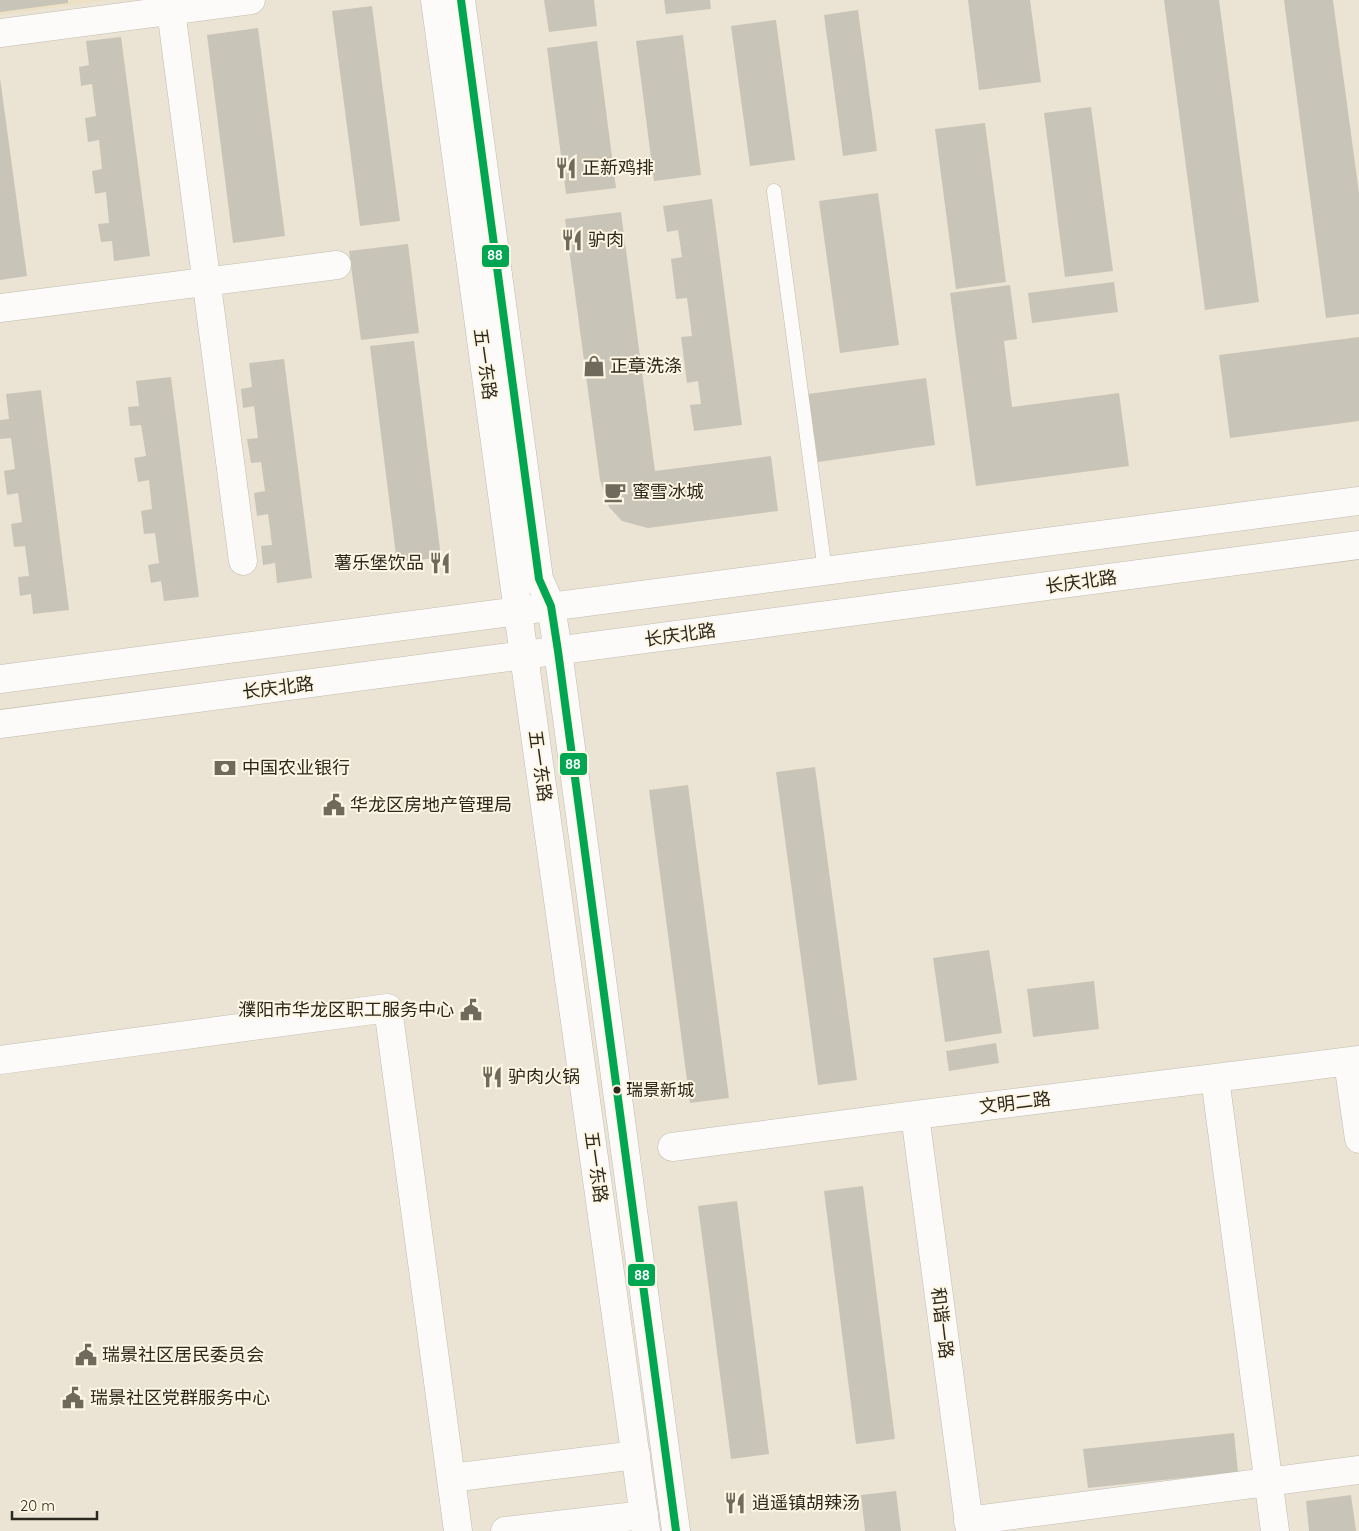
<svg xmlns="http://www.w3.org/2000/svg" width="1359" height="1531" font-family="Quicksand,'Noto Sans SC',sans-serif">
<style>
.built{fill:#ece0c5}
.building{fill:#c9c4b8}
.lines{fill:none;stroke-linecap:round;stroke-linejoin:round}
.service-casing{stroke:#c1bcb0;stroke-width:15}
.minor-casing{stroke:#c1bcb0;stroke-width:29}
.tertiary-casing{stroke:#c1bcb0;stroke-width:29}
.secondary-casing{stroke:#c1bcb0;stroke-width:29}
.service{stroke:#fcfbf9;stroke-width:14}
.minor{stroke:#fcfbf9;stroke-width:28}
.tertiary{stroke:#fcfbf9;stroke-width:28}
.secondary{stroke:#fcfbf9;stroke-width:28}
.bus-1-casing{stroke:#fef6e5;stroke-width:11}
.bus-1{stroke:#00a651;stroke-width:8}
.bus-dot{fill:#2d281d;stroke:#fef6e5;stroke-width:2}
.labels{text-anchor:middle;stroke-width:4;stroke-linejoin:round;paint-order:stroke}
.bus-label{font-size:17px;fill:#2d281d;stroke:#fef6e5;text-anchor:start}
.poi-label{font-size:18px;fill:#2d281d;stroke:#fef6e5;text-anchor:start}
.street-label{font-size:18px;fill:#2d281d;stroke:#fef6e5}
.line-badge{stroke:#fef6e5;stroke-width:2}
.badge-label{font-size:14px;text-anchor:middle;font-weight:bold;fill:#fff}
</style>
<rect width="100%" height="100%" fill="#ebe4d5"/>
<!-- built -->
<path class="built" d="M0 0H110L0 15Z"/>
<!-- building -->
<path class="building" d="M0 0H68V3L0 12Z
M544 0H594L597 26 549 32Z
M664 0H710L711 9 666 14Z
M968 0H1030L1041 82 979 90Z
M1164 0H1219L1259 302 1205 310Z
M1284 0H1333L1359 193V314L1326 318Z
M372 6 400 221 360 226 332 11Z
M858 10 877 151 843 156 824 15Z
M776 20 795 160 750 166 731 26Z
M258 28 285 236 233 243 207 35Z
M683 35 701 175 654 181 636 41Z
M121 37 150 256 114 261 112 241 101 242 98 224 109 223 106 192 95 194 92 171 102 169 99 140 88 142 85 118 96 116 92 84 81 86 79 67 89 65 86 41Z
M597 41 616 188 566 194 547 48Z
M0 78 27 276 0 280Z
M1091 107 1113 271 1065 277 1044 113Z
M985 123 1006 282 956 289 935 129Z
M878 193 899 345 840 353 819 201Z
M712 199 742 425 694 431 690 405 701 404 698 381 687 383 681 337 692 336 687 298 676 299 671 259 682 257 678 230 667 232 663 206Z
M621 212 655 471 771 456 778 511 648 528 622 521 609 507 600 480 565 219Z
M408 244 419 333 361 340 349 251Z
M1114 282 1118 312 1032 323 1028 293Z
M1010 285 1017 339 1004 341 1012 407 1119 393 1129 466 976 486 950 293Z
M1359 337V421L1230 438 1219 355Z
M414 341 441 557 397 563 370 346Z
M284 359 312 578 277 583 275 563 263 565 261 546 272 545 268 514 257 516 254 493 265 491 261 462 251 463 247 439 258 438 254 406 243 408 241 389 252 387 249 363Z
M171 377 199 597 164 601 161 581 151 583 148 565 159 563 155 533 144 534 141 511 152 509 149 480 138 482 134 458 146 456 141 425 130 426 128 407 139 406 136 381Z
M926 378 935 445 818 462 808 394Z
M41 390 69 610 33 614 31 594 20 596 18 577 29 576 25 546 14 547 11 524 22 522 18 493 7 495 4 471 15 469 11 438 0 439V420L9 419 6 394Z
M815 767 857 1080 818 1085 776 772Z
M688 785 729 1098 690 1103 649 790Z
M989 950 1002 1033 945 1042 933 958Z
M1094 981 1099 1029 1033 1037 1027 989Z
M996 1043 999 1063 949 1071 946 1051Z
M863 1186 895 1439 856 1444 824 1191Z
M737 1201 769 1454 731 1459 698 1206Z
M1234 1433 1238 1472 1088 1488 1083 1449Z
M896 1491 901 1531H865L861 1495Z
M1351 1495 1356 1531H1309L1306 1501Z"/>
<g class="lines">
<!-- service casing -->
<g class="service-casing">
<path id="service" d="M774 191 825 571"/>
</g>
<!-- minor casing -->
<g class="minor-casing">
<path id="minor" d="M171 10 243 561
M0 33 251 0
M0 308 337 265
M0 1060 388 1008 458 1531
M1348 1062 1359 1139
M1215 1078 1275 1531
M915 1115 970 1531
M672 1147 915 1115 1359 1060
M451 1478 636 1455
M968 1521 1359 1470
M505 1531 644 1515"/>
</g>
<!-- tertiary casing -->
<g class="tertiary-casing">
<path id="tertiary" d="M435 0 524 656 646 1531
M461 0 539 579 551 606 558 651 676 1531"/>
</g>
<!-- secondary casing -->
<g class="secondary-casing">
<path id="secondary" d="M0 679 1359 501
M0 724 1359 545"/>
</g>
<!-- service -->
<use href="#service" class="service"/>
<!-- minor -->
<use href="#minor" class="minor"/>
<!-- tertiary -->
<use href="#tertiary" class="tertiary"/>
<!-- secondary -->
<use href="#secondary" class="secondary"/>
<!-- bus-1 casing -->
<g class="bus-1-casing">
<path id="bus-1" d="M461 0 539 579 551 606 558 651 676 1531"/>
</g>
<!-- bus-1 -->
<use href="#bus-1" class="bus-1"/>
</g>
<!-- icons -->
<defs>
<g id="restaurant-bare" transform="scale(1.725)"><path d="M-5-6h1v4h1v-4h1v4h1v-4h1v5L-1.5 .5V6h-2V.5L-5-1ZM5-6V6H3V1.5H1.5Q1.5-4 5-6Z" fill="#706a5d" stroke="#fef6e5" stroke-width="2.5" paint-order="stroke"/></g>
<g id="shop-bare" transform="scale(1.725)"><path d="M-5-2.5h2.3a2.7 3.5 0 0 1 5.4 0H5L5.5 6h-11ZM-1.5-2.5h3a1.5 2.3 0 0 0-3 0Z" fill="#706a5d" stroke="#fef6e5" stroke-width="2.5" paint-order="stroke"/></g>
<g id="cafe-bare" transform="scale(1.725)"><path d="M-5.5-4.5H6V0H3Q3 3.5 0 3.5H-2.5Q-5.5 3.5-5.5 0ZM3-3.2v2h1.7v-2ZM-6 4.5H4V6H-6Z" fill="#706a5d" stroke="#fef6e5" stroke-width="2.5" paint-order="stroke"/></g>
<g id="bank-bare" transform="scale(1.725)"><path d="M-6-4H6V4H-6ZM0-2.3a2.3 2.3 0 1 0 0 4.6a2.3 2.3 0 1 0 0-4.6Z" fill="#706a5d" stroke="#fef6e5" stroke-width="2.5" paint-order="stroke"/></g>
<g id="civic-bare" transform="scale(1.725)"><path d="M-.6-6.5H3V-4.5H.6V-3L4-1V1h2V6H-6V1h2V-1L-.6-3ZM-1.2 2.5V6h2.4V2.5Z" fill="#706a5d" stroke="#fef6e5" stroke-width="2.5" paint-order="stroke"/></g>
</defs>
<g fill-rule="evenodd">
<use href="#restaurant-bare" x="566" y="168"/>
<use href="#restaurant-bare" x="572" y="240"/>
<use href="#shop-bare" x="594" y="366"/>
<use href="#cafe-bare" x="615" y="492"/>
<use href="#restaurant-bare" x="440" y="563"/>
<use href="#bank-bare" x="225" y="768"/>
<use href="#civic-bare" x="334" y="805"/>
<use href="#civic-bare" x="471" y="1010"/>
<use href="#restaurant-bare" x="492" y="1077"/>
<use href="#civic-bare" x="86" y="1355"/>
<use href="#civic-bare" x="73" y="1398"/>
<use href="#restaurant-bare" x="735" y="1503"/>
</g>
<!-- markers -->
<circle class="bus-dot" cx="617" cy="1090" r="4.5"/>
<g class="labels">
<!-- bus labels -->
<g class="bus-label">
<text x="626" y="1096">瑞景新城</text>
</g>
<!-- poi labels -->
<g class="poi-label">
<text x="582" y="174">正新鸡排</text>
<text x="588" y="246">驴肉</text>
<text x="610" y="372">正章洗涤</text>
<text x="632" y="498">蜜雪冰城</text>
<text x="424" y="569" text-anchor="end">薯乐堡饮品</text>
<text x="242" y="774">中国农业银行</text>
<text x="350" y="811">华龙区房地产管理局</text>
<text x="454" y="1016" text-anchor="end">濮阳市华龙区职工服务中心</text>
<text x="508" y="1083">驴肉火锅</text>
<text x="102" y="1361">瑞景社区居民委员会</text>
<text x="90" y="1404">瑞景社区党群服务中心</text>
<text x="752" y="1509">逍遥镇胡辣汤</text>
</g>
<!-- street labels -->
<g class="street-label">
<text transform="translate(485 364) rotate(82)" y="6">五一东路</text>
<text transform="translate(1081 582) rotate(-8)" y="6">长庆北路</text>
<text transform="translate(680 635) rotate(-8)" y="6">长庆北路</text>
<text transform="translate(278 688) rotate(-7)" y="6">长庆北路</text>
<text transform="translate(540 766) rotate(82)" y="6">五一东路</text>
<text transform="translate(1015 1103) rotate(-7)" y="6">文明二路</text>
<text transform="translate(596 1167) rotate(82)" y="6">五一东路</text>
<text transform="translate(942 1323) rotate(83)" y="6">和谐一路</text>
</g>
</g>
<g class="line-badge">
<rect x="481" y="244" width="29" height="24" rx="5" fill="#00a651"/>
<rect x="559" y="752" width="29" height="24" rx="5" fill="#00a651"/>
<rect x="627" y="1263" width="29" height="24" rx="5" fill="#00a651"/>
</g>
<g class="badge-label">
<text x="495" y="260">88</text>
<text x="573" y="769">88</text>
<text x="642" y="1280">88</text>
</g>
<!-- scale -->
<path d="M12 1511v8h85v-8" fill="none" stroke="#2d281d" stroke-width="2.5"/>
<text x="20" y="1511" font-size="15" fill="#2d281d" stroke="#fef6e5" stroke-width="4" paint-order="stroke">20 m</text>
</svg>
